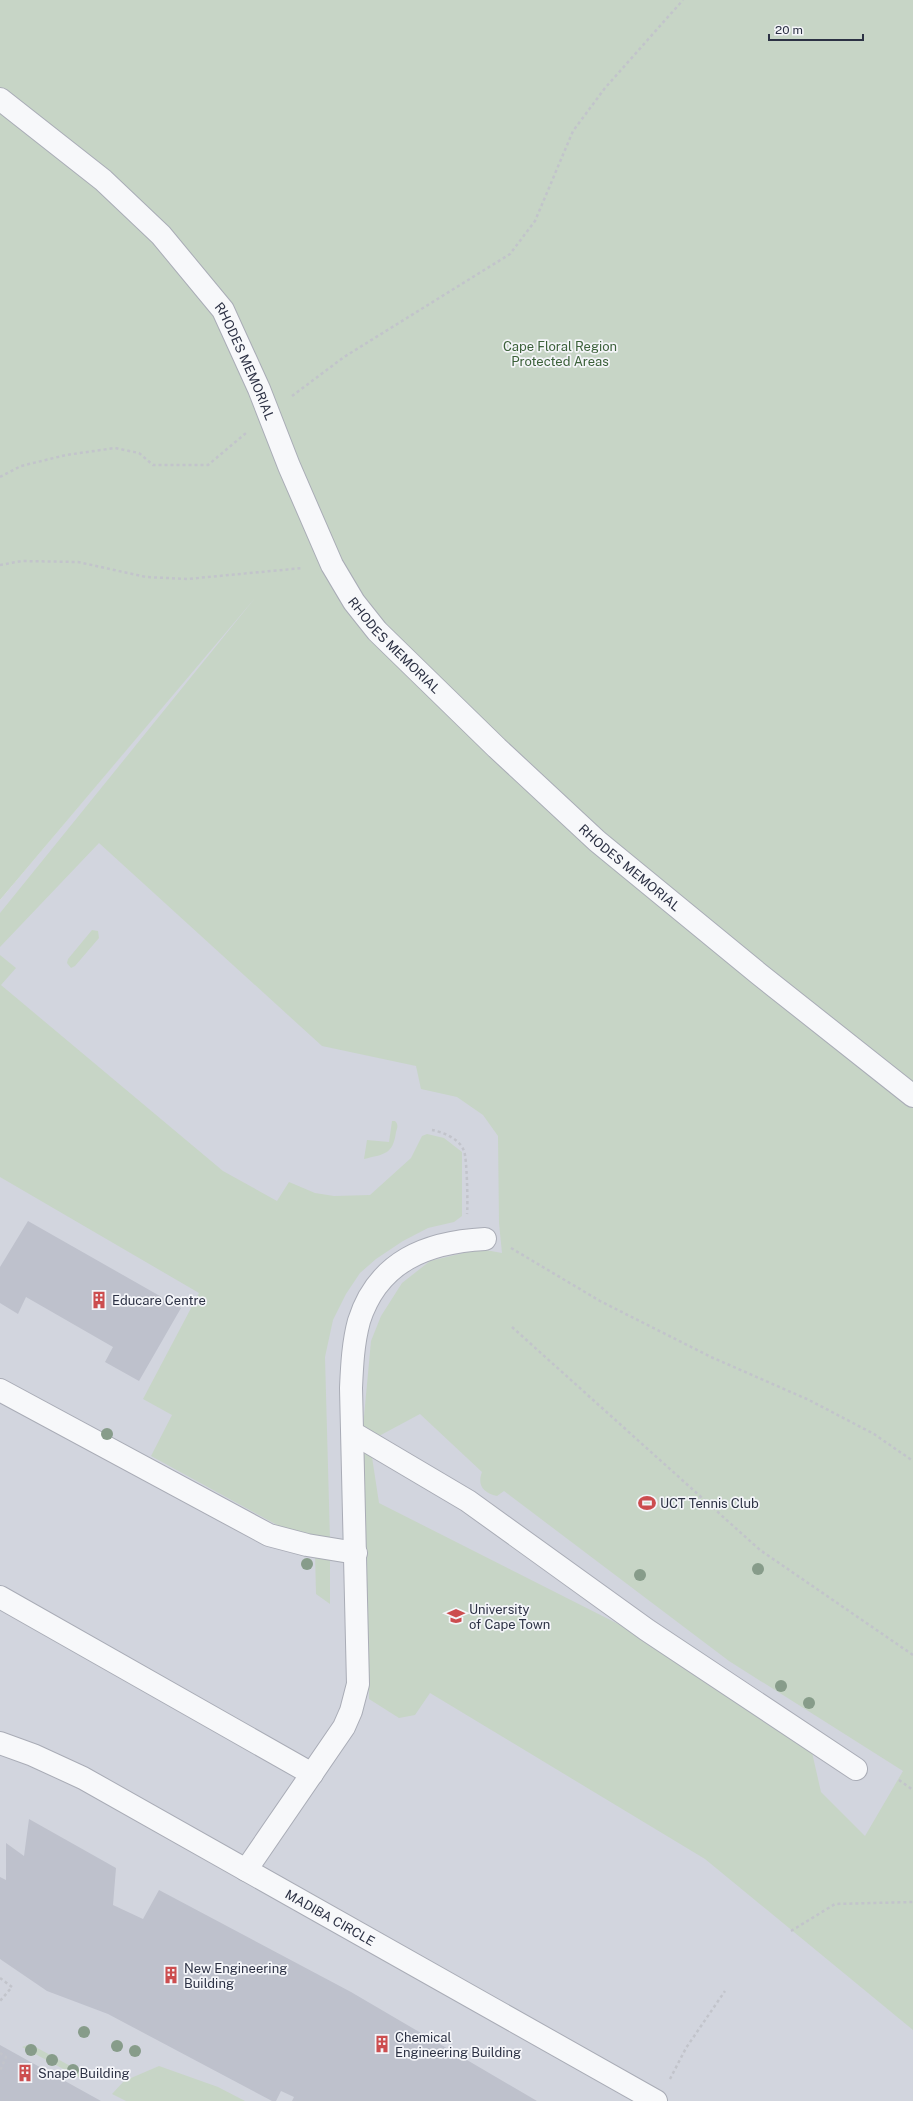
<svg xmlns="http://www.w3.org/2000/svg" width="913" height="2101" font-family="'Public Sans',sans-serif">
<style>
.built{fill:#d2d5de}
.green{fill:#c7d5c6;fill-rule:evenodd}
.building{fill:#bec1cc}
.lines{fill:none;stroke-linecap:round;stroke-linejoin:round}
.minor-casing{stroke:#a9acb6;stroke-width:24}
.path{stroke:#c2c4cb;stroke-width:2.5;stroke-dasharray:3 3;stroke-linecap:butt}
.minor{stroke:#f7f8fa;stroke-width:22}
.tree{fill:#879c8a}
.labels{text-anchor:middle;stroke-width:3.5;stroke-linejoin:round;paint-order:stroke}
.park-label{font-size:13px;fill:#3b6039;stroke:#f4f5f9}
.street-label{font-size:13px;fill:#2c3144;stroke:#f4f5f9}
.poi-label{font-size:13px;fill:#2c3144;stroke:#f4f5f9;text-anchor:start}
</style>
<rect width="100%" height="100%" fill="#e4e6ec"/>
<!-- built -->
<path class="built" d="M275 573 913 1132V2101H0V900Z"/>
<!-- green -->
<path class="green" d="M0 0H913V2030L705 1859 430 1693 415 1715 399 1718 369 1699 361 1449 371 1341 381 1316 402 1283 430 1261 480 1249 502 1253 499 1223 498 1136 483 1115 457 1097 421 1089 416 1066 322 1046 99 843 0 947V913L255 598 0 900ZM420 1414 482 1472C477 1485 483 1493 497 1496L504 1491 729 1661 903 1771 865 1836 821 1792 811 1748 644 1637 379 1503 372 1457 379 1436Z
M92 930 98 931 99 938 75 966 71 968 67 963 68 959Z
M0 955 16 968 1 985 223 1171 277 1201 289 1182 315 1193 334 1196 370 1195 411 1158 422 1136 427 1134 444 1138 462 1152V1216L454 1222 428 1228 403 1241 376 1259 360 1273 346 1294 333 1320 325 1357 330 1540H316L277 1525 151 1456 172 1415 143 1399 199 1293 0 1177Z
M392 1121H395C399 1125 397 1128 396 1132 393 1155 384 1154 364 1159L367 1140 389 1142Z
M315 1553 330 1557V1604L316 1594Z
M30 2044 85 2074 84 2080 22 2047Z
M159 2066 218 2087 245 2101H126L112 2094 124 2081Z"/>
<!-- building -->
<path class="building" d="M28 1221 181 1308 139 1381 105 1362 113 1347 26 1297 18 1314 0 1303V1267Z
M29 1819 116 1868 113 1905 143 1919 159 1890 351 1992 537 2101H292L294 2097 281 2091 276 2101H272L108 2014 47 1991 0 1959V1877L6 1880V1843L24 1856Z
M0 2045 101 2101H0Z"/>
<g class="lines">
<!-- minor casing -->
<g class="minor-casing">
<g id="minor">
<path id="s1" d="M0 99 103 180 161 235 223 310 259 389 289 466 332 565 354 602 377 631 497 748 597 841 759 974 913 1096"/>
<path d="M0 1390 269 1535 307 1545 356 1553"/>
<path d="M353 1433 468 1501 647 1630 856 1769"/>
<path d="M0 1597 312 1774"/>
<path id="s2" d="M0 1743 33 1755 83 1778 656 2101"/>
<path d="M246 1870 344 1727 351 1711 358 1684 351 1388C352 1366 353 1343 359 1321 378 1261 427 1242 485 1239"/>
</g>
</g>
<!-- path -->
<path class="path" d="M292 396 344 357 510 254 535 221 573 131 605 88 683 0
M0 477 21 466 66 455 115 448 139 453 153 465H208L246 433
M0 565 22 561 78 562 146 577 187 579 303 568
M432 1130C443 1132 460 1139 464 1151 467 1158 468 1205 467 1214
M511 1248 600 1301 711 1357 809 1400 874 1434 913 1461
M512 1327 760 1550 913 1655
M899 1780 913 1790
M791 1931 835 1904 913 1902
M0 1978 12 1987 0 2001
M0 2053 6 2057 0 2071
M670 2079 686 2048 725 1991"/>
<!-- minor -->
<use href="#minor" class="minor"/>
</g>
<!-- trees -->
<g class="tree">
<circle cx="107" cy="1434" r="6"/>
<circle cx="307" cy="1564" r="6"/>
<circle cx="758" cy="1569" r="6"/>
<circle cx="640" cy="1575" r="6"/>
<circle cx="781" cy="1686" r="6"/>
<circle cx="809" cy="1703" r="6"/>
<circle cx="84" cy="2032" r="6"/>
<circle cx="117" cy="2046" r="6"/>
<circle cx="31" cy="2050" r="6"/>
<circle cx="135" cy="2051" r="6"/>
<circle cx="52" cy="2060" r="6"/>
<circle cx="73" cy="2070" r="6"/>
</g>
<!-- icons -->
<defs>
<g id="building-bare" transform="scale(1.38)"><path d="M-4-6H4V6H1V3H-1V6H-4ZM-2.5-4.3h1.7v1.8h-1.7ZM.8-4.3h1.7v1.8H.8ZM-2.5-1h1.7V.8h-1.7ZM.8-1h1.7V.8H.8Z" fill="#cc4d4f" stroke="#f4f5f9" stroke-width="2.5" paint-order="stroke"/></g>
<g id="stadium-bare" transform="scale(1.38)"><path d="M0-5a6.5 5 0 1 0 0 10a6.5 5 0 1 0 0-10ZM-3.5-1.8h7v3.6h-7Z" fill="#cc4d4f" stroke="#f4f5f9" stroke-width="2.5" paint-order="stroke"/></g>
<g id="university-bare" transform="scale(1.38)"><path d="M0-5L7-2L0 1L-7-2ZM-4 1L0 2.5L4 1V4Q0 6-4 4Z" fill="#cc4d4f" stroke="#f4f5f9" stroke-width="2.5" paint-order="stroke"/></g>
</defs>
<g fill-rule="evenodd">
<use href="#building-bare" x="99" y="1300"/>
<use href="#stadium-bare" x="647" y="1503"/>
<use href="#university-bare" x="456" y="1616"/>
<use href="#building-bare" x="171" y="1975"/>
<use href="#building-bare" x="382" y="2044"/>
<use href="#building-bare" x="25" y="2073"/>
</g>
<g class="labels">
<!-- park labels -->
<g class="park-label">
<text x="560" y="351">Cape Floral Region<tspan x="560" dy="15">Protected Areas</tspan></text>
</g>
<!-- street labels -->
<g class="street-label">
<text dy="5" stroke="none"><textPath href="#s1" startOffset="364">RHODES MEMORIAL</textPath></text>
<text dy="5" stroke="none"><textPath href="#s1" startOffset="688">RHODES MEMORIAL</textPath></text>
<text dy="5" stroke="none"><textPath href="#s1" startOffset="1012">RHODES MEMORIAL</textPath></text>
<text dy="5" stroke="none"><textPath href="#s2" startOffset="374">MADIBA CIRCLE</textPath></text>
</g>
<!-- poi labels -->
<g class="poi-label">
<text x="112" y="1305">Educare Centre</text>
<text x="660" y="1508">UCT Tennis Club</text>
<text x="469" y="1614">University<tspan x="469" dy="15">of Cape Town</tspan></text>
<text x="184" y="1973">New Engineering<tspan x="184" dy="15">Building</tspan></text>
<text x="395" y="2042">Chemical<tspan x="395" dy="15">Engineering Building</tspan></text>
<text x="38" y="2078">Snape Building</text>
</g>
</g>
<!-- scale -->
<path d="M769 34v6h94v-6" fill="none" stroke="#2c3144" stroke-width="2"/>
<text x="775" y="34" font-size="12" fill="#2c3144" stroke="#f4f5f9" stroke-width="3" paint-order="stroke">20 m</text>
</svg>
